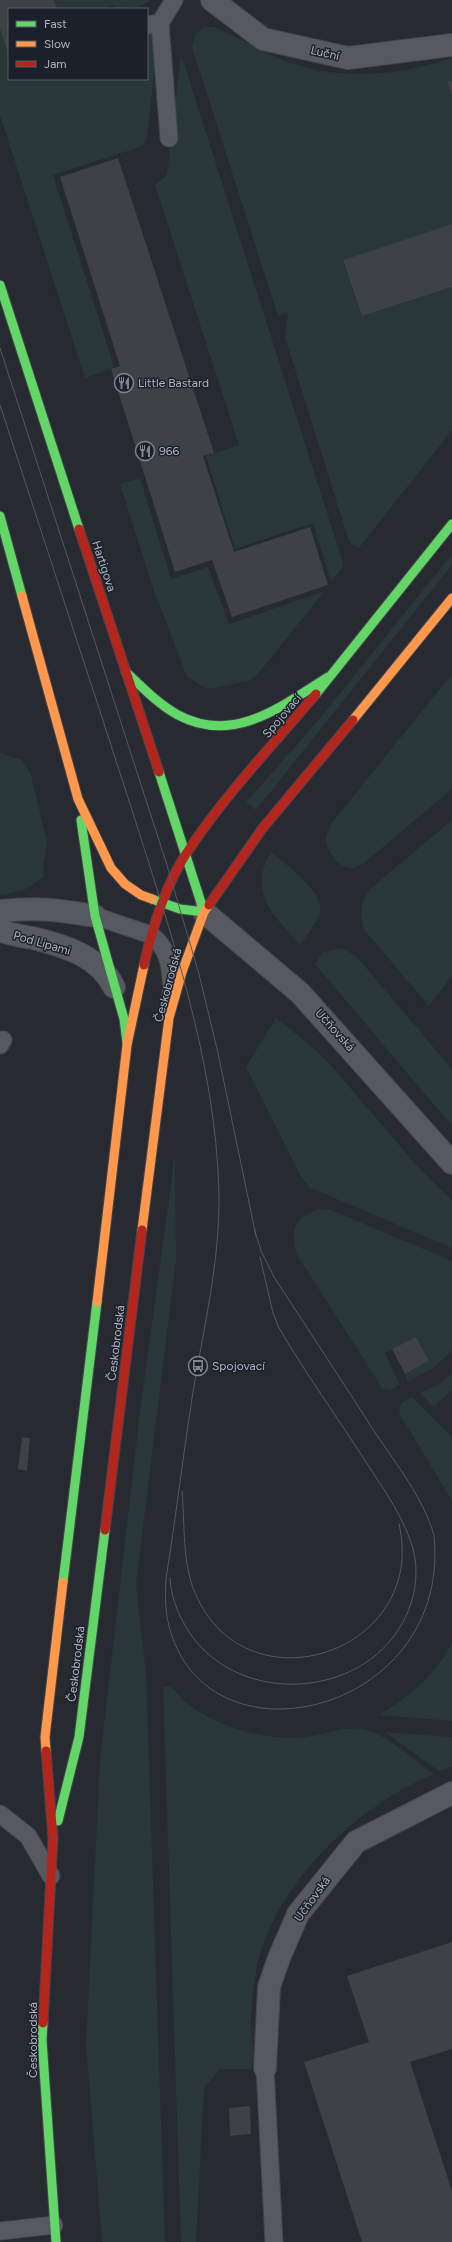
<svg xmlns="http://www.w3.org/2000/svg" width="452" height="2242" font-family="Figtree,sans-serif">
<style>
.green{fill:#293739}
.building{fill:#3e4146}
.lines{fill:none;stroke-linecap:round;stroke-linejoin:round}
.lane-casing{stroke:#43454b;stroke-width:19}
.street-casing{stroke:#43454b;stroke-width:24}
.fast-casing{stroke:#43454b;stroke-width:11}
.slow-casing{stroke:#43454b;stroke-width:11}
.jam-casing{stroke:#43454b;stroke-width:11}
.lane{stroke:#565960;stroke-width:17}
.street{stroke:#565960;stroke-width:22}
.fast{stroke:#63d668;stroke-width:9}
.slow{stroke:#ff974d;stroke-width:9}
.jam{stroke:#b3261e;stroke-width:9}
.tram{stroke:#55585d;stroke-width:1}
.labels{text-anchor:middle;stroke-width:3;stroke-linejoin:round;paint-order:stroke}
.street-label{font-size:12px;fill:#b1b6c2;stroke:#1b202b}
.poi-label{font-size:12px;fill:#b1b6c2;stroke:#1b202b;text-anchor:start}
</style>
<rect width="100%" height="100%" fill="#272a31"/>
<!-- green -->
<path class="green" d="M54 0H151C141 8 128 9 115 9L114 5 101 9H57Z
M147 21 158 39 147 137 143 146 53 175 114 366 111 369 85 378 0 115V29L9 57V79H147Z
M204 27H214C239 37 263 53 288 62 342 81 398 76 452 58V81L447 82 452 97V224L343 260 362 316 452 287V430L359 548 352 545 348 538 285 337 288 313 278 316 192 47 195 35Z
M181 54 343 563 342 568 331 582 313 523 235 549 206 456 239 445 155 185 167 175Z
M140 478 171 579 208 567 229 624 325 591 257 675 249 681 207 689 187 677 152 585 120 484Z
M452 554V565L256 810 246 802 322 716Z
M452 674V789L363 864C360 865 357 867 354 868 339 870 325 850 326 837 327 833 330 828 331 824Z
M0 753 22 760 31 775 47 842C47 856 41 864 44 877L24 890 2 895 0 894Z
M452 820V976L429 1006 365 931C359 915 360 904 370 889Z
M271 852C286 865 329 894 319 916 314 926 306 936 300 945 274 915 247 893 271 852Z
M342 948 356 956 452 1069V1126L315 964 323 952Z
M276 1018 311 1046 333 1068 418 1167 452 1200V1248L311 1188 301 1177 246 1067Z
M175 1154 176 1260 136 1584 146 1673 165 2242H102L86 2045 100 1759 140 1411Z
M321 1209 331 1210 452 1261V1351L433 1368 408 1382 405 1374 429 1361 416 1337 385 1353 400 1385 391 1390 382 1388 296 1253C291 1227 295 1216 321 1209Z
M452 1373V1390L434 1407 420 1393 439 1384Z
M412 1397 452 1437V1501L399 1413 401 1403Z
M452 1643V1721L379 1715C410 1696 434 1676 452 1643Z
M163 1687H171C177 1692 182 1699 188 1704 220 1728 266 1741 305 1737 325 1735 346 1725 365 1730 388 1735 415 1761 434 1774 356 1806 271 1887 256 1972 253 1989 251 2007 251 2024 252 2039 255 2054 251 2069H220L204 2088 196 2242H181Z
M385 1732 452 1737V1767L439 1771Z"/>
<!-- building -->
<path class="building" d="M0 0H54L57 9H9V56L0 29Z
M452 81V96L447 82Z
M118 158 214 453 203 456 234 552 310 527 328 585 232 617 212 560 175 572 111 369 120 366 60 177Z
M452 224V287L362 316 343 260Z
M416 1337 429 1361 405 1374 392 1349Z
M22 1437 30 1438 27 1471 18 1469Z
M452 1942V2049L410 2062 452 2191V2242H362L304 2062 369 2042 347 1976Z
M250 2106 251 2134 230 2136 229 2108Z"/>
<g class="lines">
<!-- lane casing -->
<g class="lane-casing">
<path id="lane" d="M160 23 169 138
M147 25 160 23 174 0
M95 916 151 935C170 949 172 972 171 994
M0 1045 3 1040
M0 1814 28 1836 51 1876
M265 2068 274 2242
M0 2231 54 2225"/>
</g>
<!-- street casing -->
<g class="street-casing">
<path id="street" d="M212 0 263 39 348 58 452 45
M0 911C38 907 58 910 95 916
M204 912 300 993 452 1163
M0 930C10 935 22 936 33 938 65 946 99 956 114 987
M265 2068 269 1987 279 1958 298 1914 356 1842 452 1793"/>
</g>
<!-- fast casing -->
<g class="fast-casing">
<path id="fast" d="M0 285 79 529
M0 516 22 596
M126 672C142 687 158 704 178 715 234 745 282 706 328 677
M316 694 452 524
M81 820 95 916 124 1019 127 1043
M152 899 180 909 204 912 159 772
M63 1582 97 1302
M58 1821 79 1737 105 1530
M43 2023 42 2040 56 2242"/>
</g>
<!-- slow casing -->
<g class="slow-casing">
<path id="slow" d="M22 596 78 799 111 868 125 884 141 895 152 899
M353 720 452 598
M142 1230 169 1018 182 972 204 912 209 905
M97 1302 127 1045 144 965
M46 1751 45 1737 63 1582"/>
</g>
<!-- jam casing -->
<g class="jam-casing">
<path id="jam" d="M79 529 159 772
M209 905 262 829 353 720
M144 965C152 929 166 885 186 854 223 797 272 746 316 694
M105 1530 142 1230
M43 2023 53 1838 46 1751"/>
</g>
<!-- lane -->
<use href="#lane" class="lane"/>
<!-- street -->
<use href="#street" class="street"/>
<!-- fast -->
<use href="#fast" class="fast"/>
<!-- slow -->
<use href="#slow" class="slow"/>
<!-- jam -->
<use href="#jam" class="jam"/>
<!-- tram -->
<path class="tram" d="M0 348 166 862 199 974 218 1053 256 1236
M0 405C44 540 88 674 132 810 171 934 216 1062 219 1194 220 1261 204 1326 193 1392 183 1455 176 1517 166 1579 165 1598 165 1615 171 1633 214 1771 452 1711 434 1535 423 1498 397 1465 376 1434 342 1381 308 1329 274 1277L261 1251 255 1231
M182 1491C185 1525 182 1562 195 1593 247 1714 429 1651 399 1524
M170 1578C171 1596 177 1612 186 1627 232 1706 360 1702 403 1622 414 1602 419 1577 414 1553 406 1520 384 1490 366 1462 337 1417 306 1374 279 1328L273 1313 260 1257"/>
</g>
<!-- icons -->
<defs>
<g id="restaurant-ring" transform="scale(1)"><circle r="9.5" fill="#1b202b" stroke="#81858f" stroke-width="1.5"/><path d="M-5-6h1v4h1v-4h1v4h1v-4h1v5L-1.5 .5V6h-2V.5L-5-1ZM5-6V6H3V1.5H1.5Q1.5-4 5-6Z" fill="#81858f"/></g>
<g id="bus-ring" transform="scale(1)"><circle r="9.5" fill="#1b202b" stroke="#81858f" stroke-width="1.5"/><path d="M-5-6H5V4H4V6H2V4H-2V6H-4V4H-5ZM-3.5-4V0h7V-4ZM-3.5 1.2v1.5H-2V1.2ZM2 1.2v1.5H3.5V1.2Z" fill="#81858f"/></g>
</defs>
<g fill-rule="evenodd">
<use href="#restaurant-ring" x="124" y="383"/>
<use href="#restaurant-ring" x="145" y="451"/>
<use href="#bus-ring" x="198" y="1366"/>
</g>
<g class="labels">
<!-- street labels -->
<g class="street-label">
<text transform="translate(325 53) rotate(13)" y="4">Luční</text>
<text transform="translate(104 566) rotate(72)" y="4">Hartigova</text>
<text transform="translate(282 716) rotate(-50)" y="4">Spojovací</text>
<text transform="translate(42 943) rotate(16)" y="4">Pod Lipami</text>
<text transform="translate(168 985) rotate(-75)" y="4">Českobrodská</text>
<text transform="translate(335 1030) rotate(48)" y="4">Učňovská</text>
<text transform="translate(116 1343) rotate(-83)" y="4">Českobrodská</text>
<text transform="translate(76 1664) rotate(-83)" y="4">Českobrodská</text>
<text transform="translate(312 1899) rotate(-54)" y="4">Učňovská</text>
<text transform="translate(33 2040) rotate(-90)" y="4">Českobrodská</text>
</g>
<!-- poi labels -->
<g class="poi-label">
<text x="138" y="387">Little Bastard</text>
<text x="159" y="455">966</text>
<text x="212" y="1370">Spojovací</text>
</g>
</g>
<!-- legend -->
<rect x="8" y="8" width="140" height="72" fill="#1b202b" stroke="#575c67"/>
<rect x="16" y="21" width="20" height="6" fill="#63d668" stroke="#575c67"/>
<text x="44" y="28" font-size="12" fill="#b1b6c2">Fast</text>
<rect x="16" y="41" width="20" height="6" fill="#ff974d" stroke="#575c67"/>
<text x="44" y="48" font-size="12" fill="#b1b6c2">Slow</text>
<rect x="16" y="61" width="20" height="6" fill="#b3261e" stroke="#575c67"/>
<text x="44" y="68" font-size="12" fill="#b1b6c2">Jam</text>
</svg>
